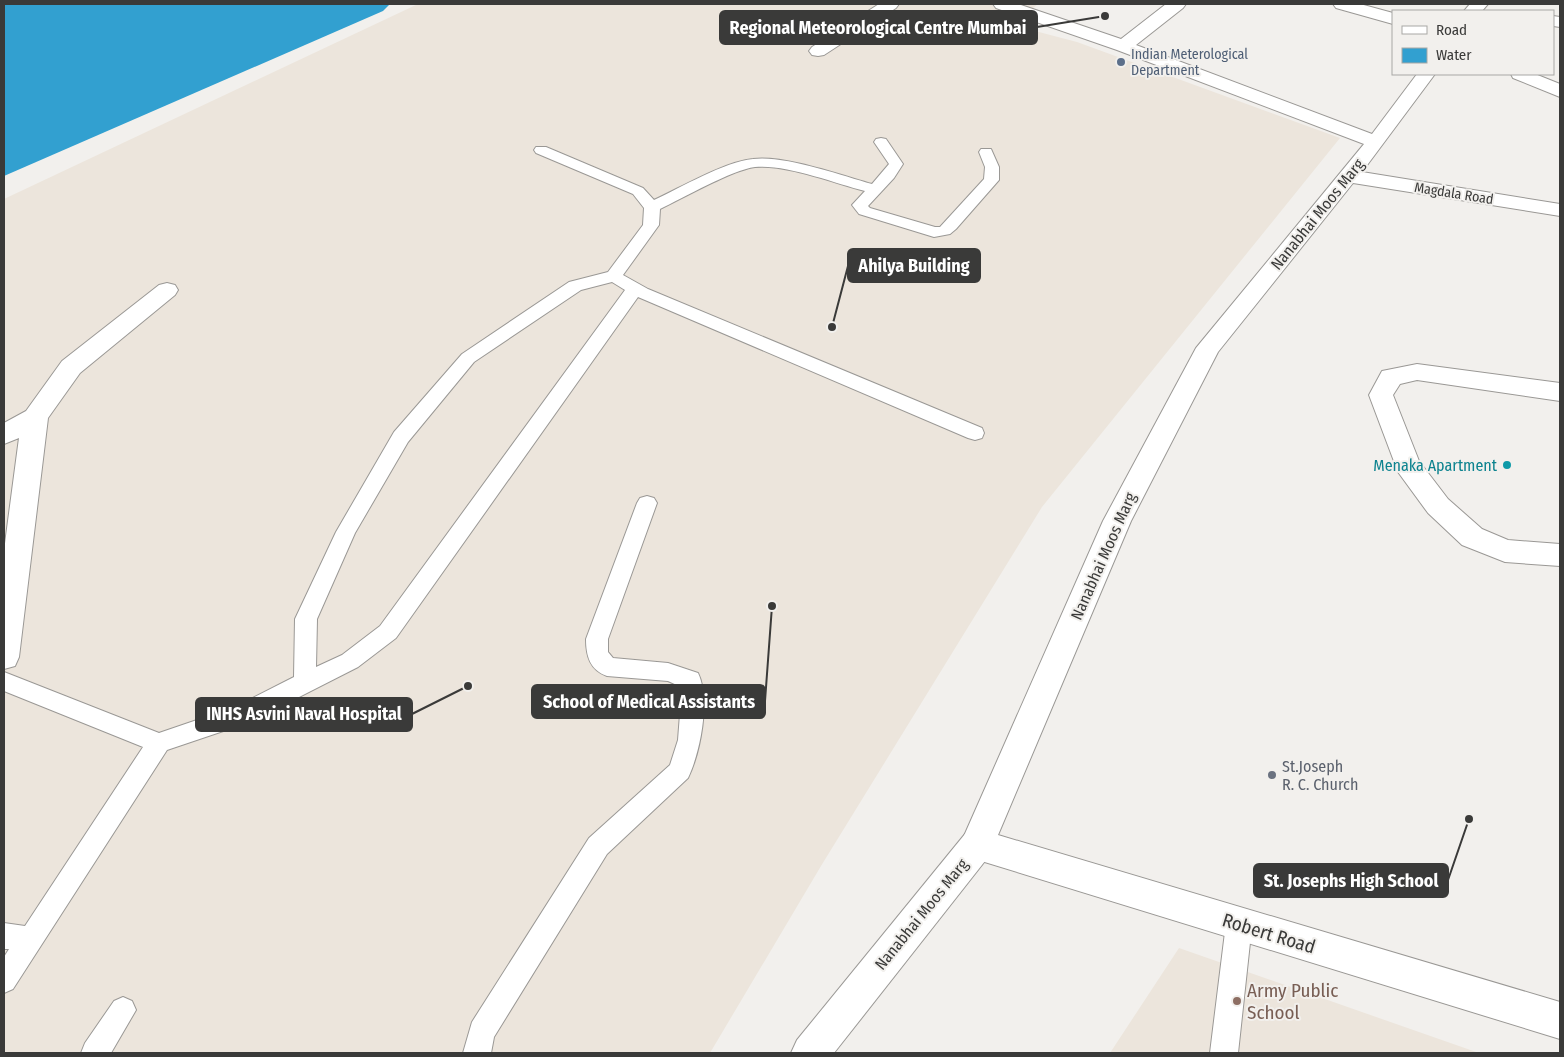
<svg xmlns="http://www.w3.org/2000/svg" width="1564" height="1057" font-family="'Fira Sans Condensed',sans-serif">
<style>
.built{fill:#ece5dc}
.water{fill:#32a0d0}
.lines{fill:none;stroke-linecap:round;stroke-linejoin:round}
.service-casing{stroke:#9a9895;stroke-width:2}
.minor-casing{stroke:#9a9895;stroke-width:2}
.tertiary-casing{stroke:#9a9895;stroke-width:2}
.service{fill:#fff;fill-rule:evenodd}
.minor{fill:#fff;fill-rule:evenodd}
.tertiary{fill:#fff;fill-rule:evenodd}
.service-dot{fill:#5c6f8a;stroke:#f2f0ed;stroke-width:2}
.culture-dot{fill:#0f9aa8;stroke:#f2f0ed;stroke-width:2}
.worship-dot{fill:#6b7280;stroke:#f2f0ed;stroke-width:2}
.education-dot{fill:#8d6e63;stroke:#f2f0ed;stroke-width:2}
.labels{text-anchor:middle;stroke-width:4;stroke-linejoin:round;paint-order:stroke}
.far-service-label{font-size:14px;fill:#4e5e75;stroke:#f2f0ed;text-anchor:start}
.far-street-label{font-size:14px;fill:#3a3a39;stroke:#f2f0ed}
.street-label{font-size:16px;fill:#3a3a39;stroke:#f2f0ed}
.culture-label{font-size:16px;fill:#0d838f;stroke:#f2f0ed;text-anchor:end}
.worship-label{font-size:16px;fill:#5b616d;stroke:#f2f0ed;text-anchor:start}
.near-street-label{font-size:19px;fill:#3a3a39;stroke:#f2f0ed}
.near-education-label{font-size:19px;fill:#785e54;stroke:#f2f0ed;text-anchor:start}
.leader{fill:none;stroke:#3a3a39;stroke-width:2}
.callout-dot{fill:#3a3a39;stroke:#f2f0ed;stroke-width:2}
.callout{fill:#3a3a39;stroke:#3a3a39;stroke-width:2}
.callout-label{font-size:18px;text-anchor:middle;font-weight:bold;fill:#fff}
</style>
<rect width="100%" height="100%" fill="#f2f0ed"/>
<!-- built -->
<path class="built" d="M418 4H1038L1012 25 1077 42 1340 138 1042 507 821 866 710 1053H4V199Z
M1179 948 1479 1053H1110Z"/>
<!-- water -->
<path class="water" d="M4 4H390L383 11 4 176Z"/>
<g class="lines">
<!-- service casing -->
<g class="service-casing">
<path id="service" d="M881 138 886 139 903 164 894 178 868 206 870 208 935 227H940L984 179 985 167 979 152 981 149H991L999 167V180L956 229 950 234 934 237 859 214 852 205 865 191C834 183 786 164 755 167 732 170 683 198 660 209L659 225 623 275 648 289 982 428 984 433 982 438 975 440 968 438 638 297 396 638 358 667 250 722 167 750 13 989 4 993V957L9 949H4V923L25 926 143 747 4 691V672L159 733 235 707 294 677 295 619 336 532 394 432 462 354 569 282 608 272 643 225 644 208 633 194 536 153 534 150 536 147H546L643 188 654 200C682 187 724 162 753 159 784 155 840 175 872 184L889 164 874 142 876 139ZM612 282 625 290 380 626 342 655 316 667 317 619 355 533 408 442 474 362 581 290Z
M647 496 654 498 657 503 608 639V652L613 658 668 663 698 673C711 700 700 753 688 778L607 854 494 1037 491 1053H463L472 1022 589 838 670 765 678 740 681 701 679 686 668 681 607 676C590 670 586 656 586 639L637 503 640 498Z
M1239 911 1248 915 1252 924 1238 1053H1210L1226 924 1230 915Z
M123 997 132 1001 136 1010 111 1053H81L85 1043 114 1001Z"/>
</g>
<!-- minor casing -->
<g class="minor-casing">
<path id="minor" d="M879 4H899L896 8 824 55 818 56 812 55 809 51 812 47Z
M993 4H1018L1121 39 1166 4H1186L1183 8 1136 45 1372 134 1417 74H1435L1362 172 1560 204V216L1353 183 1218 352 1131 521 998 835 1560 1002V1039L965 856 960 845 1103 521 1196 348 1364 144 1117 50 996 8Z
M1333 4H1360L1393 13V24L1336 8Z
M1470 4H1488L1482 11H1464Z
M1553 16 1560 17V27L1553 26Z
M1511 74H1535L1560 84V97L1513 78Z
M167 283 175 285 178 290 175 295 80 373 48 418 19 657 15 666 4 669V551L19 438 4 444V423L26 411 62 361 159 285Z
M1417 364 1560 383V401L1417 380 1400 384 1393 395 1419 461 1448 499 1482 529 1508 540 1560 544V566L1505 562 1462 545 1428 513 1398 472 1369 395 1382 371Z"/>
</g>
<!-- tertiary casing -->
<g class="tertiary-casing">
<path id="tertiary" d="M977 829 989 834 994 845 989 856 834 1053H791L797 1040 965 834Z"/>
</g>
<!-- service -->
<use href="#service" class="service"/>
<!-- minor -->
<use href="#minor" class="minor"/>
<!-- tertiary -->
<use href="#tertiary" class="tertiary"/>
</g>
<!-- markers -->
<circle class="service-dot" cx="1121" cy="62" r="5"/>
<circle class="culture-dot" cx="1507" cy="465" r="5"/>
<circle class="worship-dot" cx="1272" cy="775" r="5"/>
<circle class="education-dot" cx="1237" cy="1001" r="5"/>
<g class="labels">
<!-- far-service labels -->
<g class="far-service-label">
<text x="1131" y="59">Indian Meterological<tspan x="1131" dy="16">Department</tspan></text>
</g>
<!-- far-street labels -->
<g class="far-street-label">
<text transform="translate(1454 193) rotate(9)" y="5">Magdala Road</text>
</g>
<!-- street labels -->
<g class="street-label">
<text transform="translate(1317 214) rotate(-51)" y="6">Nanabhai Moos Marg</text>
<text transform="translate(1103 556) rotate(-66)" y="6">Nanabhai Moos Marg</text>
<text transform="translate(921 914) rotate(-51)" y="6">Nanabhai Moos Marg</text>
</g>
<!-- culture labels -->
<g class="culture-label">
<text x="1497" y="471">Menaka Apartment</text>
</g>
<!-- worship labels -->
<g class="worship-label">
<text x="1282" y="772">St.Joseph<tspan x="1282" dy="18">R. C. Church</tspan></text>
</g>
<!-- near-street labels -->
<g class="near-street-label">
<text transform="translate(1269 933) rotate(17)" y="7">Robert Road</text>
</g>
<!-- near-education labels -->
<g class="near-education-label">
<text x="1247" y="997">Army Public<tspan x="1247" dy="22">School</tspan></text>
</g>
</g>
<!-- callouts -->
<path class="leader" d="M1105 16L1037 27M832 327L848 266M772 606L765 701M468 686L412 714M1469 819L1448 880"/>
<g class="callout-dot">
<circle cx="1105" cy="16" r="5"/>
<circle cx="832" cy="327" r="5"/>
<circle cx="772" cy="606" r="5"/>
<circle cx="468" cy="686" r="5"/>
<circle cx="1469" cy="819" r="5"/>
</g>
<g class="callout">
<rect x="720" y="11" width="317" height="33" rx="5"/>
<rect x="848" y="249" width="132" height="33" rx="5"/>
<rect x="532" y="685" width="233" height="33" rx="5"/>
<rect x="196" y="698" width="216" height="33" rx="5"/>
<rect x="1254" y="864" width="194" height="33" rx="5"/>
</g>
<g class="callout-label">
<text x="878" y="34">Regional Meteorological Centre Mumbai</text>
<text x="914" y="272">Ahilya Building</text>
<text x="649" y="708">School of Medical Assistants</text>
<text x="304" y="720">INHS Asvini Naval Hospital</text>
<text x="1351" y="887">St. Josephs High School</text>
</g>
<!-- border -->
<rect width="1564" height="1057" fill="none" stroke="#3a3a39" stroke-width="10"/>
<!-- legend -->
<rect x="1392" y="10" width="162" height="65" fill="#f2f0ed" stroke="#a8a7a5"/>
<rect x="1402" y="26" width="25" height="8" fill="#ffffff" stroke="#a8a7a5"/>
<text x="1436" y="35" font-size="15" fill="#3a3a39">Road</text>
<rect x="1402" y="48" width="25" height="15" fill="#32a0d0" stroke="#a8a7a5"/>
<text x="1436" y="60" font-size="15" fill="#3a3a39">Water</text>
</svg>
